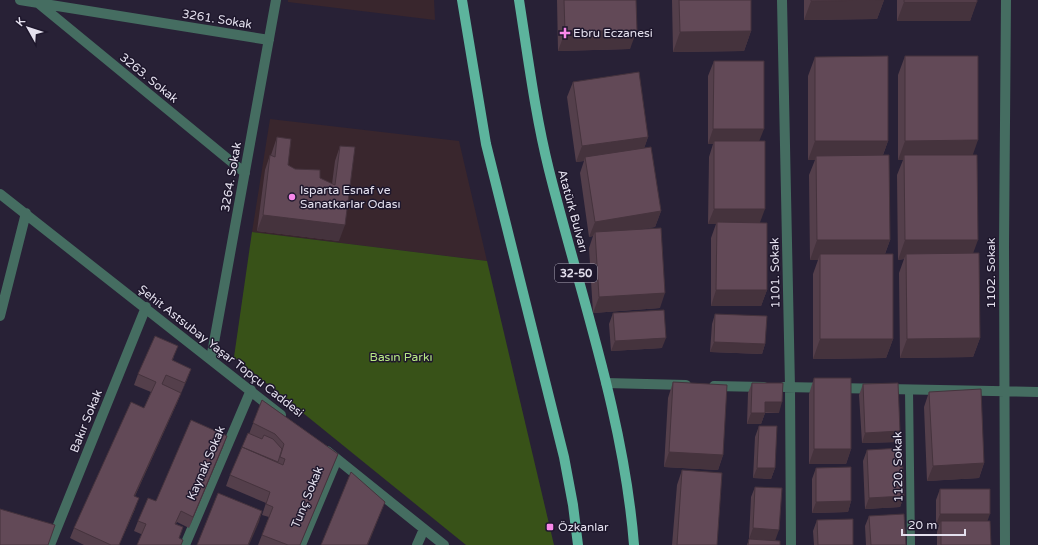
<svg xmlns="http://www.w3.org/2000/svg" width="1038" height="545" font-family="'Varela Round',sans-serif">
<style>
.commercial{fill:#39262d}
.green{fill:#385218}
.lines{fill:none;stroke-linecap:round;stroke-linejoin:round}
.service{stroke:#456d61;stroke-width:8}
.minor{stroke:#456d61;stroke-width:10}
.primary{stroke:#5db49d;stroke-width:10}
.wall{fill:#543f4b}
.shaded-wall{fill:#45333d}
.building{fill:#624957;stroke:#45333d}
.poi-dot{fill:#f888ea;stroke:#1e172c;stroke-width:1.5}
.labels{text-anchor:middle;stroke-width:3;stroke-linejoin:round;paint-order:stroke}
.shield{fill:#1e172c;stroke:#a9a4b4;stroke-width:1}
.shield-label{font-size:11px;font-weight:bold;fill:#e4e0ee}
.street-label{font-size:12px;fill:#e4e0ee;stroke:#1e172c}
.poi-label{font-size:12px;fill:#e4e0ee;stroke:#1e172c;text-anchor:start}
.park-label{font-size:12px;fill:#b8e985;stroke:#1e172c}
</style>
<rect width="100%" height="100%" fill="#282136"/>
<!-- commercial -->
<path class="commercial" d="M288 0H434L435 20 288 2Z
M270 119 459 141 487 261 252 232Z"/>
<!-- green -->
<path class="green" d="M252 232 487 261 554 545H466L234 357Z"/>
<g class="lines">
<!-- service -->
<path class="service" d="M909 390 911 545"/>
<!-- minor -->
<path class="minor" d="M20 0 269 40
M782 0 790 387 791 545
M38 3 245 173
M0 194 281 415
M0 316 26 213
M211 359 276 0
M606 383 686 385
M714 386 764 387
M784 387 1038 392
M327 451 444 545
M50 545 146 307
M185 545 251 390
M301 545 337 459
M417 545 424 529
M1005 545 1004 245 1006 0"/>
<!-- primary -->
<path class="primary" d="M462 0 486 144 564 457 573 505 578 545
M519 0C528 57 535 114 549 170 580 294 624 417 634 545"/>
</g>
<!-- wall -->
<path class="wall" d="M557 0H636L630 49 558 51Z
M672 0H751V31L744 51 673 52Z
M804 0H884L877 19 804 20Z
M897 0H977L970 21H897Z
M905 56 973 155V253L980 338 973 357 900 358 899 273 904 259 898 260 897 175 903 160H898V75Z
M815 57 888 141 883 155 890 240 885 254 893 339 886 358 813 359V274L818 260H810L809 175 815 160H808V76Z
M714 61 759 141 760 223 767 290 761 306H711V238L716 224H708L709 157 713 144H708V76Z
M573 82 648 137 644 148 661 211 655 227 636 230 660 308 593 313 589 248 593 236 589 237 580 173 584 161 576 162 567 97Z
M277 137 288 165 295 169 332 184 335 161 340 146 339 241 257 231 265 170 270 155H271Z
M613 313 662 348 611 351 609 324Z
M715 314 765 344 762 354 710 352 712 324Z
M174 357 172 361 191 369 177 403 135 496V509L119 545H84L70 538 74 528 144 408 151 392 134 385 138 374Z
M814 378 851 449 846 464H809V394Z
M673 382 723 455 718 470 664 467 668 398Z
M752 383 779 413H765L761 424H747L748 393Z
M863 384 900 431 897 442 862 443 859 395Z
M929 392 984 463 979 478 927 481 924 407Z
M262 400 338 454 300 545H258L269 517 262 515 266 503 226 486 230 475 249 434Z
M759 426 775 468 771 479 753 478 755 437Z
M227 436 223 447 189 528 177 522 176 524 183 527 179 538 141 534 134 531 138 521 156 501Z
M867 450 904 496 900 507 865 509 863 461Z
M816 468 851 501 848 512 812 513V479Z
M682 470 717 545H672L677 485Z
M755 487 775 540 780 545H747L749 539 751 497Z
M940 489 987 521 991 545H937V532L939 525H936V500Z
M869 516 906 545H866L865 526Z
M817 520 853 545H814L813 531Z"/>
<!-- shaded-wall -->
<path class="shaded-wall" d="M884 0 877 19 804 20 811 1Z
M904 2H977L970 21H897Z
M637 30 630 49 558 51 565 32Z
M751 31 744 51 673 52 680 32Z
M713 129H764L758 144 714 141 713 144H708Z
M648 137 643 152 585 157 584 161 576 162 582 146Z
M978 140 971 160 904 155 903 160H898L905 141Z
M815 141H888L881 160 816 156 815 160H808Z
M714 209H765L759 225 717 222 716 224H708Z
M661 211 655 227 595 236V232L593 236 589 237 595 222Z
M263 215 345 225 339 241 257 231Z
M817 240H890L883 259 820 254 818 260H810Z
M905 240H978L971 259 906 254 904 259 898 260Z
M716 290H767L761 306H711Z
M665 293 660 308 593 313 599 297Z
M666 338 662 348 611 351 615 341Z
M980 338 973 357 900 358 907 339Z
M820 339H893L886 358 813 359Z
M714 342 765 344 762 354 710 352Z
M191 369 187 380 181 394 185 383Z
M181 393 177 403 130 507 134 496Z
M765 402H782L779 413 761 412Z
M751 413H765L761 424H747Z
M900 431 897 442 862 443 865 433Z
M227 436 223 447 189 528 193 517Z
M814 449H851L846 464H809Z
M669 452 723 455 718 470 664 467Z
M984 463 979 478 927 481 933 466Z
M757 468H775L771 479 753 478Z
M904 496 900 507 865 509 869 498Z
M139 498 135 509 119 545Z
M851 501 848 512 812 513 816 502Z
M385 502 368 545H367Z
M262 511 259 522 249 545H248Z
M940 514H990L986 525 941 521 939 525H936Z
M753 528 779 530 775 541 749 539Z"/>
<!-- building -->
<path class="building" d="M564 0H636L637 30 565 32Z
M679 0H751V31L680 32Z
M811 0H884L811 1Z
M904 0H977V2H904Z
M888 56V141H815V57Z
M905 56H978V140L905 141Z
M714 61H764V129H713Z
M639 72 648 137 582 146 573 82Z
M277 137 291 139 288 165 295 169 320 170V178L335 185 340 146 355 147 345 225 263 215 270 155 275 157Z
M714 141H765V209H714Z
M651 147 661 211 595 222 585 157Z
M889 155 890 240H817L816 156Z
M904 155H977L978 240H905Z
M717 222 767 223V290H716Z
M661 228 665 293 599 297 595 232Z
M979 253 980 338 907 339 906 254Z
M820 254H893V339H820Z
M664 310 666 338 615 341 613 313Z
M715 314 767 316 765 344 714 342Z
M155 336 178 346 172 360 191 369 185 383 166 375 162 384 181 393 134 496 139 498 119 545H111L74 528 131 402 144 408 156 382 138 374Z
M814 378H851V449H814Z
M673 382 727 385 723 455 669 452Z
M752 383H783L782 402H765V413H751Z
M898 383 900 431 865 433 863 384Z
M981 389 984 463 933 466 929 392Z
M262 400 338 454 300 545H288L262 535 273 507 266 504 270 492 230 475 242 447 283 465 285 459 280 457 284 444 275 434 253 423Z
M191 420 227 436 193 517 181 511 175 524 183 527 179 538 183 540 181 545H137L146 524 138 521 148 498 156 501Z
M759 426H777L775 468H757Z
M248 433 262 439 264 435 273 439 282 449 278 462 242 447Z
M902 448 904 496 869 498 867 450Z
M851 467V501L816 502V468Z
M682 470 722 473 717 545H677Z
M351 472 385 502 367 545H321Z
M755 487 782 488 779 530 753 528Z
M940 489H990V514H940Z
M218 493 262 511 248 545H197Z
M0 509 55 525 48 545H0Z
M904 514 906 545H871L869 516Z
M853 519V545H818L817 520Z
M941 521H990L991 545H941Z
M749 539 780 541V545H748Z"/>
<!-- markers -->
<g class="poi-dot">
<path d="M563 27h4v4h4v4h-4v4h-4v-4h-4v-4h4z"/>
<circle cx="292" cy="197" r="4"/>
<rect x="546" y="523" width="8" height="8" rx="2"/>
</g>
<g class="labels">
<!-- shield labels -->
<rect class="shield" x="555" y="264" width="42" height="18" rx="3"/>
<g class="shield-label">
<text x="576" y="277">32-50</text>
</g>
<!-- street labels -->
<g class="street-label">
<text transform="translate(217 19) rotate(9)" y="4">3261. Sokak</text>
<text transform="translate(149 78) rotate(39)" y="4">3263. Sokak</text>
<text transform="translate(231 177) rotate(-80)" y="4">3264. Sokak</text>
<text transform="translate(573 211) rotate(75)" y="4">Atatürk Bulvarı</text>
<text transform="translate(775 273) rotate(-91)" y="4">1101. Sokak</text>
<text transform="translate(991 273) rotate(-90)" y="4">1102. Sokak</text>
<text transform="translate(221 351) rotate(38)" y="4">Şehit Astsubay Yaşar Topçu Caddesi</text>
<text transform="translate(86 421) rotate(-68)" y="4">Bakır Sokak</text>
<text transform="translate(206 463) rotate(-67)" y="4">Kaynak Sokak</text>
<text transform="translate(898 467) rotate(-91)" y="4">1120. Sokak</text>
<text transform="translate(307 497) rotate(-68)" y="4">Tunç Sokak</text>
</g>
<!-- poi labels -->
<g class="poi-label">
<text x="573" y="37">Ebru Eczanesi</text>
<text x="300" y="194">Isparta Esnaf ve<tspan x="300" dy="14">Sanatkarlar Odası</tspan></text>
<text x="558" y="531">Özkanlar</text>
</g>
<!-- park labels -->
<g class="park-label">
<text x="401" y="361">Basın Parkı</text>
</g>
</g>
<!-- north arrow -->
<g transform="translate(28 28) rotate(309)" stroke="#1e172c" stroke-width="3" paint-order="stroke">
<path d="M0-3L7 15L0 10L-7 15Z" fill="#e4e0ee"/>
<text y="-6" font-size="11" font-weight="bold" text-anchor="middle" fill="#e4e0ee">K</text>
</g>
<!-- scale -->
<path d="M902 529v6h63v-6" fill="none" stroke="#e4e0ee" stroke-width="2"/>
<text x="908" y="529" font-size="12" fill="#e4e0ee" stroke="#1e172c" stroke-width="3" paint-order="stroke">20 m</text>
</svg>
